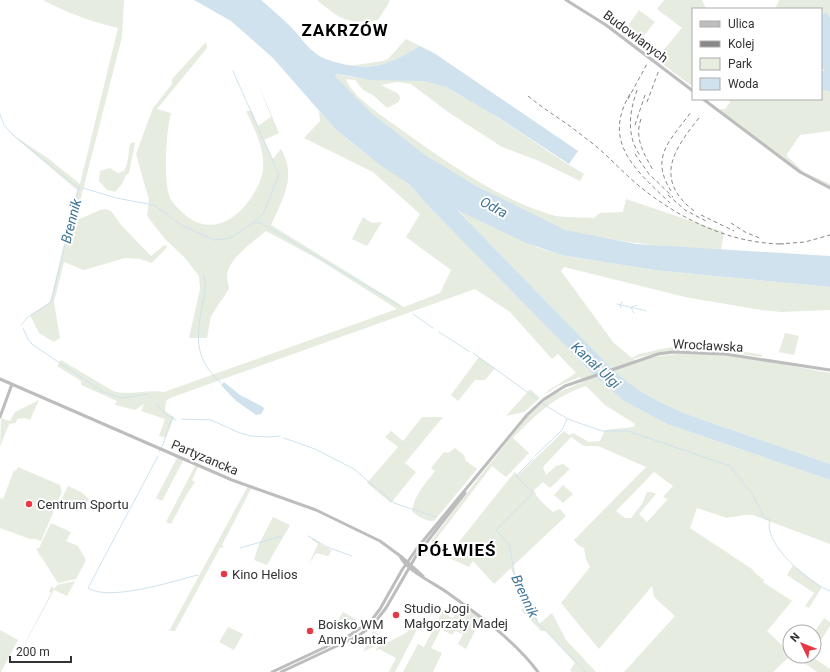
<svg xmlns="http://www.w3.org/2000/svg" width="830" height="672" font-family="Roboto,sans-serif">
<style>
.green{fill:#e6ecdf;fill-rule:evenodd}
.water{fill:#cfe2ee}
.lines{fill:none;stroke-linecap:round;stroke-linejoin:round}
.stream{stroke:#cfe2ee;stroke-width:1}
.secondary{stroke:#bdbdbd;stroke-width:3}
.rail{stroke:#888;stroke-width:1;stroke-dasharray:4 3;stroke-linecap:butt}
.poi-dot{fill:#e63946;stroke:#fff;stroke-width:1.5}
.labels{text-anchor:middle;stroke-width:4;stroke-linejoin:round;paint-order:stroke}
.street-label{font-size:13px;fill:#333;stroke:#fff}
.poi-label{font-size:13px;fill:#333;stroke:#fff;text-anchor:start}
.water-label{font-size:14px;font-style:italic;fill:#3f7597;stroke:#fff}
.district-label{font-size:17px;font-weight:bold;letter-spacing:1px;fill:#000;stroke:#fff}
</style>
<rect width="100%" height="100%" fill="#fff"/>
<!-- green -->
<path class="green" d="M43 0H124L122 37 75 221 100 210 105 209 111 211 122 226 151 256 163 246 166 245 167 247 152 263 140 259 125 258 84 270 64 262 54 302 60 338 54 342 39 333 30 315 50 302 77 190 18 140 19 139 49 159 80 184 118 28C93 22 67 13 43 0Z
M317 0H388L390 1 378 20C347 25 340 19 317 0Z
M664 0H702L706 9H693V87L656 59 682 28 657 9Z
M779 0H830V18L826 12 821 16V9H775Z
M639 10 655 22 636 45 622 34Z
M406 39 420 46C395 62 381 69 350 66L383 61 388 59Z
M206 42 207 48 157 109 171 113C166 132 163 180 170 198 173 204 179 209 184 214 206 234 232 224 248 202 255 193 262 180 263 169 265 149 254 128 246 111H252L258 126 271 117 257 81 279 133 264 140 273 159 281 149C297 177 283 198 271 225L404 307 440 293 451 270 406 237 420 214 373 172 304 138 320 121 319 111 336 130 363 152 409 184 432 210 596 377 624 401 667 424 830 480V544L753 515H744L727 518 697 508 690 528 752 569 756 574 764 580 763 582 792 601 767 631 790 653V656L773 672H624L675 616 654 597 652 586 599 649 561 603 590 567 586 559 584 548 578 545 574 540 646 467 598 446H584L571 437 543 467 546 475 556 466 563 464 570 469 550 488 543 482 534 490C536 498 546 506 553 512L560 509 566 516 513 566 516 578 526 592 529 604 536 615 539 624 552 613 566 640 596 672H572L570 670 575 663 546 631H541L521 610 526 605C525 591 515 582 511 568L494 584 473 561 469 567 447 557 509 479 515 472 518 475 564 431 569 435 573 433 589 442 600 441 605 430 634 427 635 424 605 405 586 386C553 397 537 414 513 438L529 453 506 477 492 466 433 543 431 541 479 477 528 416 543 402 557 393 585 381 580 377 558 386 544 395 549 390 576 373 558 354 552 359 510 312 475 289 170 398 166 401 165 411 174 417 166 438 159 436 165 419 141 411 144 404 135 410 115 405 117 401 81 385V381L57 366 61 360 113 391C129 396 147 389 164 392L397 309 318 259 266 231C254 241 226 260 227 277 227 281 229 285 229 289L211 316 207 338H189L200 289 199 276 185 258 165 239 147 216 149 200 136 154 153 108 172 84V79ZM654 472 673 486 663 497 668 499 647 522 639 514 656 494 651 492H647L642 504 631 518H625L616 511Z
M337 74C370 84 406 74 437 83 447 86 454 93 463 97 506 120 543 150 584 174L580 181 539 161 502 147 448 112 411 84 397 82 381 85 397 93 400 97 399 102 387 108 373 95 363 90 355 80 346 79C352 97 384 117 399 128 445 161 496 198 552 215 560 218 583 217 594 218L600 213 623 212 626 199 724 232 721 250C680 248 640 245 600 237 589 235 576 234 565 230 549 225 536 216 521 209 453 176 384 136 335 76Z
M821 89 830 92V131L800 135 787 154V156L804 172 830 184V188L815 182 719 111 721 109H725L730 102 727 99H821Z
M133 142 135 143 129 173 126 175 122 184 115 192 107 190 99 181 100 171 110 168 118 173 124 171 127 164 130 144Z
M456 209 539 248 561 255 654 270 830 287V310L781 312 761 310 685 297 564 267 561 271 613 342 632 358C637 354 643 353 649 352 687 341 724 348 762 355V357C717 351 678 346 634 359L636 362C698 342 768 362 830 373V464C798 453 767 442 735 431 688 415 652 404 613 370Z
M363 217 372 223 382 222 367 246 352 239Z
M785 333 799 336 794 355 779 352Z
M479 357 495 368 485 380H475L458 401 451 395Z
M530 389 540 398 524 412 506 416Z
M39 400 30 420 25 418 17 419 16 423 9 424 0 447 1 418 10 421 15 412Z
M422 417H443L405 463 416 472 391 503 367 483 398 447 385 437 391 431 403 441Z
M455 448 464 455 466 461 477 469 434 521C428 522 416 516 412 511 414 495 426 483 435 471L431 468 444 452 448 453Z
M178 456 184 459 162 501 156 498Z
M196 464 199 465 192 480 195 482 187 494 171 524 166 522Z
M18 467 60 485 62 492 41 541 36 539H30L0 528V498L3 499 14 470 16 471Z
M563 485 573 494 563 503 554 495Z
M68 486 81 492 89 499 82 512 60 502Z
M248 486 252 487 222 545 224 547 220 548 175 631H169Z
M273 517 290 525 267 565 254 560 259 544Z
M51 523 71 532 66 541 78 546 86 560 76 579 58 583 36 549 39 548Z
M313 538 320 543V544L331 550 353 556 332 550 328 556 316 553 309 564 318 544 312 540Z
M793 565 822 587 809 608 805 606 814 593 787 575Z
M75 581 67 596 54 590 10 672 51 593 49 591 52 586 54 589 57 585Z
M461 603 481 619 466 649 458 644 463 634 455 631 452 635 441 629 431 648 442 653 433 672H403L418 644 424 647 444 608 450 611 448 616 453 618Z
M343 612 356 619 350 631 336 623Z
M424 616 395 672H389L396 658 379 649 376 651 377 648 406 633Z
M824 618 830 622V626L814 651 815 631Z
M228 627 243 634 234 650 219 642Z
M0 630 18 640 1 672H0Z
M373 631 381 636 384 641 363 652Z
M801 656H811L830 669V672H817L799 659Z"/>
<!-- water -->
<path class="water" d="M194 0H261C271 9 281 17 291 27 299 35 305 45 314 52 320 58 331 61 339 63 373 72 391 64 420 46L434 53 578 151 569 164 499 118 446 87 425 81 371 80 337 74 335 76 371 113 425 155 476 186 565 230 636 244 830 256V287L654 270 561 255 524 242 457 210 613 370C652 404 688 415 735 431 767 442 798 453 830 464V480L667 424 624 401 596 377 432 210 409 184 380 165 336 130 273 58 231 21Z
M826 12 830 18V92L821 89V72L825 70 821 69V16Z
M224 382 240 395 263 407 264 409 261 414 256 415 235 400 221 385Z"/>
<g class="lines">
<!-- stream -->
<path class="stream" d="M233 71 279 175 263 214 254 222
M0 114 4 125 13 135 76 186 80 188
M83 188 116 198 154 205 183 226 214 240 230 238 253 223H261L398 305
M203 274C207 283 205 292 203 301 197 335 192 357 221 383
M617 304 646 311
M632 307 637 305
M621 308 620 305 622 302
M631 308 634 313
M413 314 433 328
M21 325 27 318 51 302 79 188
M23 328 28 339 33 345 103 392 122 398 148 394 151 397
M439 332 470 352
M473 353 537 399
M156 404 165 414 176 420
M543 404 568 419 602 431H628L730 466 749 490
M182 419 211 420 240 433 251 436 269 437 280 436
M284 438 315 449 354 469 394 503 436 517
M162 447 172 418
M159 452 160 450
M158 456 88 588C110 602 173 581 198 575
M535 456 562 430 567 419
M533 459 516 476 532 491V494L496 530 509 544 515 576 526 593 528 607 539 624 586 672
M751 492 759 507
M760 509 764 518 770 520C762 543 810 584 830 591
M308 536 327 547 352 556
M240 548 282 536"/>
<!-- secondary -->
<path class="secondary" d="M566 0 606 25 693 91
M703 99 800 172 830 188
M0 379 232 480 316 510 380 541 403 558 423 576
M0 417 12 384
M400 556C407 571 434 583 448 593 480 616 514 640 538 672
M272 672 347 637 371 621 380 609 402 570 418 547 527 415 543 400 565 386 658 354 673 352 725 354 830 370
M281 672 358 636 372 626 386 608 416 556 465 493"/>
<!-- rail -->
<path class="rail" d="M637 90C629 114 626 136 641 157
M630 94C601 143 637 171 670 203
M528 96C546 111 566 122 584 137 604 151 620 170 638 185 679 219 731 244 784 244
M628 99 647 64
M647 102 659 70
M641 119C634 138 644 154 653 170
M635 125 645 95
M635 154 649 174 673 197
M671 191C649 156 671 140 691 112
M668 195 685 210 706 221
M694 211C653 179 674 149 699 118
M701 215 734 231
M731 223 745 232 762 239
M779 244 805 242 830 235"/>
</g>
<!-- markers -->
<g class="poi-dot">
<circle cx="29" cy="504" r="4"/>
<circle cx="224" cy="574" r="4"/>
<circle cx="396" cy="615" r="4"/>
<circle cx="310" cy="631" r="4"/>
</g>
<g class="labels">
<!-- street labels -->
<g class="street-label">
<text transform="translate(636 36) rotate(37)" y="5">Budowlanych</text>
<text transform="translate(708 345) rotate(3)" y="5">Wrocławska</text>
<text transform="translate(205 457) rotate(23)" y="5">Partyzancka</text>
</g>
<!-- poi labels -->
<g class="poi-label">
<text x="37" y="509">Centrum Sportu</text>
<text x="232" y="579">Kino Helios</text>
<text x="404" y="613">Studio Jogi<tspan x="404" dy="15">Małgorzaty Madej</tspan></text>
<text x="318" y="629">Boisko WM<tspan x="318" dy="15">Anny Jantar</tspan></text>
</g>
<!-- water labels -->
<g class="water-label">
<text transform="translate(494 207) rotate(28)" y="5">Odra</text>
<text transform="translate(71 221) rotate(-76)" y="5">Brennik</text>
<text transform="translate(596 365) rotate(43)" y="5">Kanał Ulgi</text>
<text transform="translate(525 596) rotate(65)" y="5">Brennik</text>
</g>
<!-- district labels -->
<g class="district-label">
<text x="345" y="36">ZAKRZÓW</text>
<text x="457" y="556">PÓŁWIEŚ</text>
</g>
</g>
<!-- legend -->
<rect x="692" y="8" width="130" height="92" fill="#ffffff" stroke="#adadad"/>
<rect x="700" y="21" width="20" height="6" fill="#bdbdbd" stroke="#adadad"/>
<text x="728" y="28" font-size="12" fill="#333333">Ulica</text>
<rect x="700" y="41" width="20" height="6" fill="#888888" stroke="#adadad"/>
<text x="728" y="48" font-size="12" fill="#333333">Kolej</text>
<rect x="700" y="58" width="20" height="12" fill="#e6ecdf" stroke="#adadad"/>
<text x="728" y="68" font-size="12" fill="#333333">Park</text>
<rect x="700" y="78" width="20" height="12" fill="#cfe2ee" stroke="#adadad"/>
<text x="728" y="88" font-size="12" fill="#333333">Woda</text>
<!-- north arrow -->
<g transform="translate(802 644) rotate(313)"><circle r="19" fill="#ffffff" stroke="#adadad"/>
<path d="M0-3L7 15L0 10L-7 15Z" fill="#e63946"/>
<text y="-6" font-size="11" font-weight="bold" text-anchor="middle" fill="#333333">N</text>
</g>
<!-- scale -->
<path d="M10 656v6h61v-6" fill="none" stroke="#333333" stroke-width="2"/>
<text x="16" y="656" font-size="12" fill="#333333" stroke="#ffffff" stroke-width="3" paint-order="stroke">200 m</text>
</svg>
